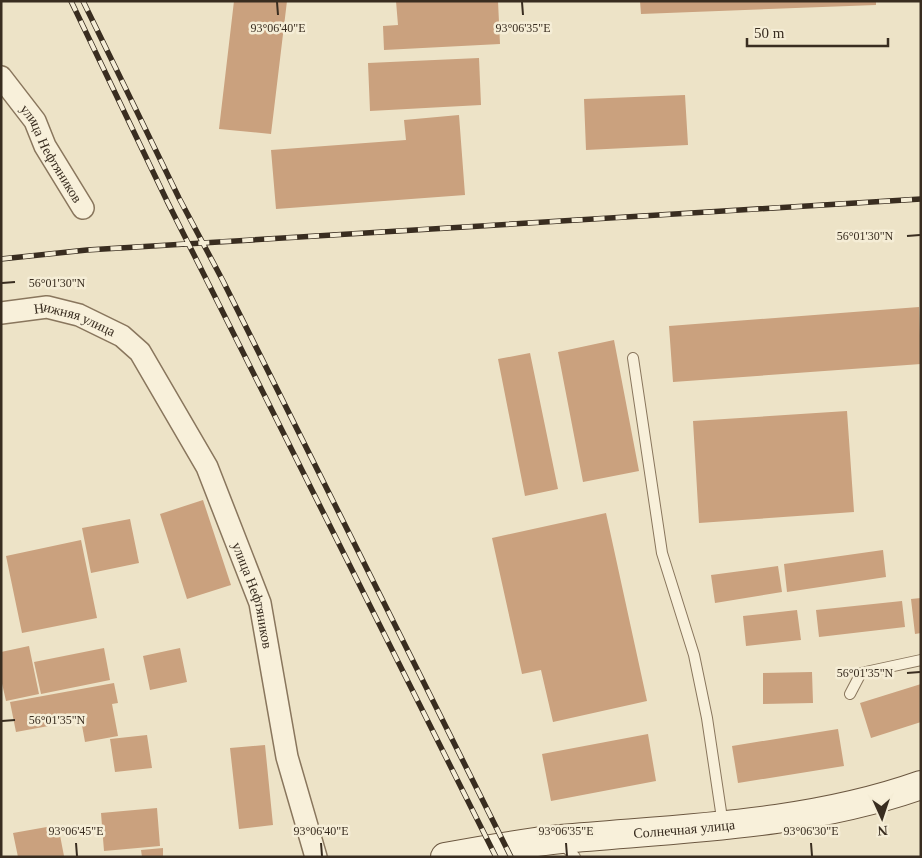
<svg xmlns="http://www.w3.org/2000/svg" width="922" height="858" font-family="'Times New Roman',serif">
<style>
.building{fill:#caa17e}
.lines{fill:none;stroke-linecap:round;stroke-linejoin:round}
.lane-casing{stroke:#89765d;stroke-width:12}
.street-casing{stroke:#89765d;stroke-width:24}
.secondary-casing{stroke:#6b5740;stroke-width:30}
.lane{stroke:#f8f0da;stroke-width:10}
.street{stroke:#f8f0da;stroke-width:21}
.secondary{stroke:#f8f0da;stroke-width:28}
.rail-casing{stroke:#392d20;stroke-width:5.5}
.rail{stroke:#f5edd6;stroke-width:4;stroke-dasharray:11;stroke-linecap:butt}
.ticks{fill:none;stroke:#392d20;stroke-width:2}
.labels{text-anchor:middle;stroke-width:5;stroke-linejoin:round;paint-order:stroke}
.street-label{font-size:14px;fill:#392d20;stroke:#f5edd6}
.ticks-label{font-size:12px;text-anchor:middle;fill:#392d20;stroke:#f5edd6;stroke-width:5;stroke-linejoin:round;paint-order:stroke}
</style>
<rect width="100%" height="100%" fill="#ede3c7"/>
<!-- building -->
<path class="building" d="M234 1H287L271 134 219 129Z
M396 1H498L500 44 384 50 383 26 398 25Z
M640 1H876V5L641 14Z
M479 58 481 105 370 111 368 63Z
M685 95 688 145 586 150 584 99Z
M459 115 465 195 276 209 271 150 406 140 404 120Z
M919 307 921 364 673 382 669 326Z
M614 340 639 471 583 482 558 352Z
M530 353 558 489 525 496 498 359Z
M847 411 854 512 699 523 693 421Z
M203 500 231 585 187 599 160 514Z
M606 513 647 701 553 722 541 670 522 674 492 538Z
M130 519 139 563 91 573 82 528Z
M81 540 97 618 22 633 6 556Z
M883 550 886 577 787 592 784 564Z
M778 566 782 592 715 603 711 575Z
M921 598V633L915 634 911 599Z
M902 601 905 627 819 637 816 610Z
M797 610 801 640 746 646 743 616Z
M29 646 39 694 6 701 1 679V652Z
M104 648 110 680 41 694 34 662Z
M180 648 187 682 150 690 143 656Z
M812 672 813 703 763 704V673Z
M114 683 118 703 112 704 118 736 85 742 81 720 16 732 10 702Z
M921 684V722L871 738 860 703Z
M838 729 844 766 738 783 732 746Z
M648 734 656 781 551 801 542 754Z
M147 735 152 768 115 772 110 739Z
M265 745 273 825 239 829 230 748Z
M157 808 160 846 104 851 101 813Z
M58 825 64 856 18 857 13 833Z
M163 848V857H142L141 850Z"/>
<g class="lines">
<!-- lane casing -->
<g class="lane-casing">
<path id="lane" d="M633 358 662 553 694 655 707 718 723 825
M850 694 861 673 921 660
M561 842 575 857"/>
</g>
<!-- street casing -->
<g class="street-casing">
<g id="street">
<path id="s1" d="M1 77 35 121 45 146 83 208"/>
<path id="s2" d="M1 313 47 307 79 315 122 336 140 352 207 467 260 603 287 757 316 857"/>
</g>
</g>
<!-- secondary casing -->
<g class="secondary-casing">
<g id="secondary">
<path id="s3" d="M445 857C483 850 522 843 561 839 682 828 805 826 921 785"/>
</g>
</g>
<!-- lane -->
<use href="#lane" class="lane"/>
<!-- street -->
<use href="#street" class="street"/>
<!-- secondary -->
<use href="#secondary" class="secondary"/>
<!-- rail casing -->
<g class="rail-casing">
<path id="rail" d="M71 1 168 203 496 857
M83 1 179 198 223 281 511 857
M1 259 87 250 921 199"/>
</g>
<!-- rail -->
<use href="#rail" class="rail"/>
</g>
<!-- ticks -->
<path class="ticks" d="M277 2 278 15M522 2 523 15M907 236 920 235M2 283 15 282M907 673 920 672M2 721 15 720M76 843 77 856M321 843 322 856M566 843 567 856M811 843 812 856"/>
<g class="labels">
<!-- street labels -->
<g class="street-label">
<text dy="5" stroke="none"><textPath href="#s1" startOffset="92">улица Нефтяников</textPath></text>
<text dy="5" stroke="none"><textPath href="#s2" startOffset="76">Нижняя улица</textPath></text>
<text dy="5" stroke="none"><textPath href="#s2" startOffset="421">улица Нефтяников</textPath></text>
<text dy="5" stroke="none"><textPath href="#s3" startOffset="241">Солнечная улица</textPath></text>
</g>
</g>
<g class="ticks-label">
<text x="278" y="32">93°06'40"E</text>
<text x="523" y="32">93°06'35"E</text>
<text x="865" y="240">56°01'30"N</text>
<text x="57" y="287">56°01'30"N</text>
<text x="865" y="677">56°01'35"N</text>
<text x="57" y="724">56°01'35"N</text>
<text x="76" y="835">93°06'45"E</text>
<text x="321" y="835">93°06'40"E</text>
<text x="566" y="835">93°06'35"E</text>
<text x="811" y="835">93°06'30"E</text>
</g>
<!-- border -->
<rect width="922" height="858" fill="none" stroke="#392d20" stroke-width="5"/>
<!-- north arrow -->
<g transform="translate(882 818) rotate(177)" stroke="#f5edd6" stroke-width="4" paint-order="stroke">
<path d="M0-4L9 19L0 12L-9 19Z" fill="#392d20"/>
<text y="-8" font-size="14" font-weight="bold" text-anchor="middle" fill="#392d20">N</text>
</g>
<!-- scale -->
<path d="M747 38v8h141v-8" fill="none" stroke="#392d20" stroke-width="2.5"/>
<text x="754" y="38" font-size="15" fill="#392d20" stroke="#f5edd6" stroke-width="4" paint-order="stroke">50 m</text>
</svg>
